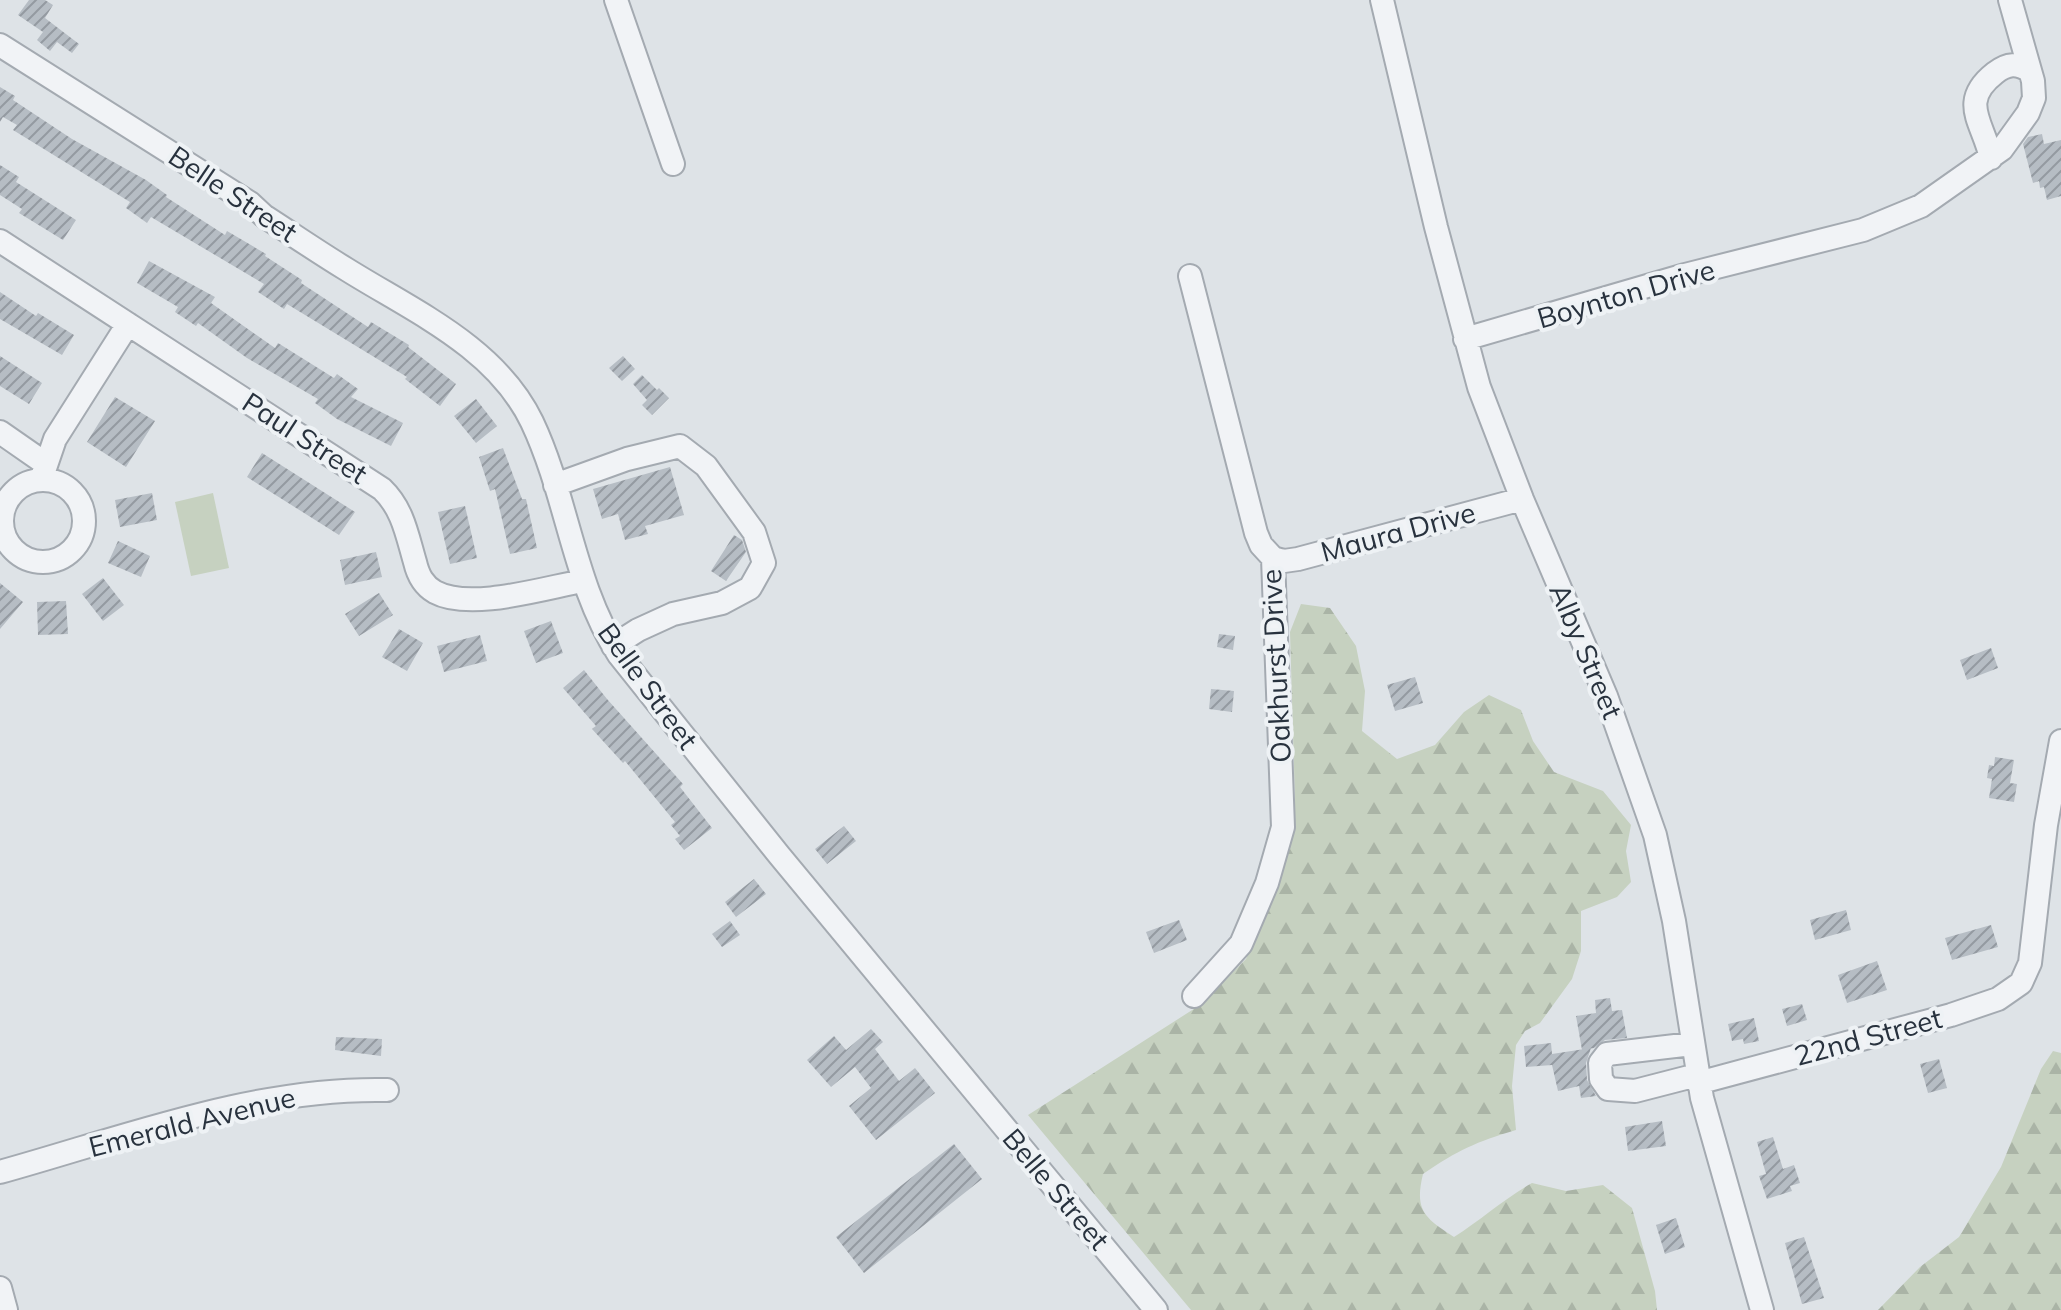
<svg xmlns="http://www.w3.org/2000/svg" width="2061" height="1310" font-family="Mulish,sans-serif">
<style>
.forest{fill:url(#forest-firs)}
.pitch{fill:#c6d1c0}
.building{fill:url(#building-hatch)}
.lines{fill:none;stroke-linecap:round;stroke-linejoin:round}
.minor-casing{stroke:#a4aab1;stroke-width:26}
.minor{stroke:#f1f3f6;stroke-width:22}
.labels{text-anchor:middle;stroke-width:8;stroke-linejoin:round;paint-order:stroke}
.street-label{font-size:28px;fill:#28323e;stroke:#eef2f5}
</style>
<defs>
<pattern id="forest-firs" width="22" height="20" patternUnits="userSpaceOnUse" patternTransform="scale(2)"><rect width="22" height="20" fill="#c6d1c0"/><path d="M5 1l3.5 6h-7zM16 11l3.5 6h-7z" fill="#aab4a6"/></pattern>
<pattern id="building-hatch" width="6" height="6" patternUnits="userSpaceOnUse" patternTransform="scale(2)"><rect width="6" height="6" fill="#b6bdc4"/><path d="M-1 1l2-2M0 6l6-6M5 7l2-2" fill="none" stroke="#949aa1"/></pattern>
</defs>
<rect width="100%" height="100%" fill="#dee3e7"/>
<!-- forest -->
<path class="forest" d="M1301 604 1330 608 1356 646 1365 691 1362 731 1397 759 1435 745 1464 712 1489 695 1521 710 1533 741 1554 772 1603 791 1631 825 1626 851 1631 882 1617 897 1581 911V951L1572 979 1540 1023 1525 1031 1516 1045 1512 1086 1516 1130C1476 1142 1458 1150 1423 1174 1414 1211 1425 1218 1454 1237 1481 1220 1504 1199 1532 1183L1566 1191 1603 1185 1632 1208 1655 1291 1657 1310H1191L1028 1115 1200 1005 1246 959 1282 867 1295 801 1290 632Z
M2053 1051 2061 1053V1310H1878L1920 1267 1959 1237 2001 1167 2041 1069Z"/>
<!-- pitch -->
<path class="pitch" d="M213 493 229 568 191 576 175 502Z"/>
<!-- building -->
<path class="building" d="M29 0H45L53 5 45 18 79 44 72 53 57 42 50 51 37 40 43 32 18 15Z
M0 87 15 96 13 100 72 139 146 180 167 195 166 197 225 235 227 231 266 254 265 256 302 280 301 283 368 327 371 322 409 345 408 347 456 384 440 406 405 379 407 377 287 304 284 309 258 292 264 284 151 217 147 223 126 208 130 202 13 130 17 125 3 117 0 122Z
M2042 134 2044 144 2061 140V196L2047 200 2044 187 2040 188 2039 181 2033 183 2023 144 2028 137Z
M0 165 19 177 16 182 76 220 63 240 19 213 22 209 0 195Z
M149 261 215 297 211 303 275 348 278 343 334 378 337 374 358 389 351 397 403 423 391 446 337 419 315 403 318 399 247 358 198 323 196 326 175 312 178 307 137 283Z
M0 292 36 316 38 313 74 335 62 355 0 319Z
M0 356 42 383 29 404 0 386Z
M623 356 635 369 622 381 609 368Z
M642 375 657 390 659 388 669 398 652 415 642 405 647 400 633 384Z
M115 397 155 421 126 467 87 442Z
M476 399 497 426 476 443 454 416Z
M503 448 522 499H526L537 548 510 554 495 489 490 491 479 457Z
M262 453 355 512 339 535 247 477Z
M670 467 684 515 645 526 648 534 625 540 618 514 602 519 593 489Z
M152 493 157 520 120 527 115 500Z
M465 506 477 558 450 564 438 512Z
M734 535 742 540 746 552 726 581 711 571Z
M118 541 150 556 141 577 108 563Z
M376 552 382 577 345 585 340 560Z
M103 578 124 605 103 621 82 594Z
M0 583 23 602 0 629Z
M379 593 393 615 359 636 345 614Z
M66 601 68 634 38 635 37 602Z
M551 621 563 653 536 663 524 631Z
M399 629 423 643 407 671 382 657Z
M1219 634 1235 636 1233 650 1217 647Z
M480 635 487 661 444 672 437 646Z
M1991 648 1998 668 1967 680 1960 660Z
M584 670 607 699 683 784 680 787 712 828 684 850 675 839 680 836 671 825 675 822 625 761 623 763 592 729 596 726 563 688Z
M1415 677 1423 703 1395 711 1387 685Z
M1211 689 1234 691 1232 712 1209 709Z
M1995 757 2014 760 2010 783 2017 784 2014 802 1989 798 1992 779 1987 778 1989 765 1994 766Z
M844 826 856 841 827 864 815 849Z
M754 879 766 894 736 917 725 902Z
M1846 910 1851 930 1815 940 1810 920Z
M1179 920 1187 940 1154 953 1146 932Z
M730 921 740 935 722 947 712 934Z
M1991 925 1998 947 1952 960 1945 938Z
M1877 961 1887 990 1847 1003 1838 975Z
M1610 998 1612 1011 1622 1010 1627 1038 1605 1040 1594 1048 1582 1050 1576 1016 1596 1013 1595 1000Z
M1802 1004 1807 1020 1787 1026 1782 1009Z
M1754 1018 1759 1041 1744 1044 1743 1039 1732 1041 1728 1024Z
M871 1029 883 1042 875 1049 899 1081 915 1068 935 1093 876 1140 849 1106 871 1088 855 1067 831 1087 807 1060 834 1036 846 1050Z
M336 1037 382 1039 381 1056 335 1050Z
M1551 1043 1552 1054 1591 1048 1586 1063 1587 1080 1596 1096 1581 1098 1579 1086 1558 1091 1552 1065 1526 1067 1524 1046Z
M1939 1059 1947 1088 1928 1093 1920 1064Z
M1662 1121 1666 1146 1628 1151 1625 1127Z
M1773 1137 1783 1169 1794 1165 1800 1183 1790 1186 1792 1191 1767 1199 1759 1176 1766 1174 1757 1142Z
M954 1144 982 1179 864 1273 836 1237Z
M1676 1218 1685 1247 1665 1254 1656 1225Z
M1804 1237 1824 1298 1802 1304 1785 1243Z"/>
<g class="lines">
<!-- minor casing -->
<g class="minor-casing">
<path id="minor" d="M616 0 673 164
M1382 0 1436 227 1479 387 1522 499 1606 696 1655 835 1674 921 1702 1098 1762 1310
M0 45 250 203 264 216C292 234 318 252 346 269 413 311 496 347 532 422 568 498 573 584 619 655L779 855 1156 1310
M1991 158C1983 122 1958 102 1995 73 2008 63 2017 63 2030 71
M0 241 382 489C403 509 407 535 415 562 418 575 423 585 435 592 470 611 544 588 583 581
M1190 276 1256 533 1261 545 1273 558 1283 827 1267 883 1241 944 1194 996
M1465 339 1685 275 1863 230 1921 206 2002 149 2028 113 2034 98 2033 81 2010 0
M0 432 46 464
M2 521a41 41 0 1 1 82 0a41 41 0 1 1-82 0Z
M41 480 55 439 128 324
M555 485 627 459 680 446 706 466 754 532 764 563 750 588 722 603 673 614 638 630 613 646
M1273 558 1284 561 1298 559 1522 499
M1692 1044 1607 1054 1600 1063 1601 1079 1608 1089 1635 1091 1697 1075
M1698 1083 1951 1015 1998 999 2021 983 2030 963 2046 825 2061 741
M0 1172C126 1137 255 1087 387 1090
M0 1288 6 1310"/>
</g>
<!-- minor -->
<use href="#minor" class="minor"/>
</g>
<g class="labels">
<!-- street labels -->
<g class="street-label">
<text transform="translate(233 194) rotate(34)" y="10">Belle Street</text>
<text transform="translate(1626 294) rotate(-16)" y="10">Boynton Drive</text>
<text transform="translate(305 438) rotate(33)" y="10">Paul Street</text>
<text transform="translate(1398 532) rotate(-15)" y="10">Maura Drive</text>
<text transform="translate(1586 651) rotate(67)" y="10">Alby Street</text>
<text transform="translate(1276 666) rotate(-93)" y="10">Oakhurst Drive</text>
<text transform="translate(648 686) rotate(54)" y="10">Belle Street</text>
<text transform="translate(1868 1037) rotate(-15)" y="10">22nd Street</text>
<text transform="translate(192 1122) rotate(-14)" y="10">Emerald Avenue</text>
<text transform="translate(1056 1189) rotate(50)" y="10">Belle Street</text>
</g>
</g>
</svg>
